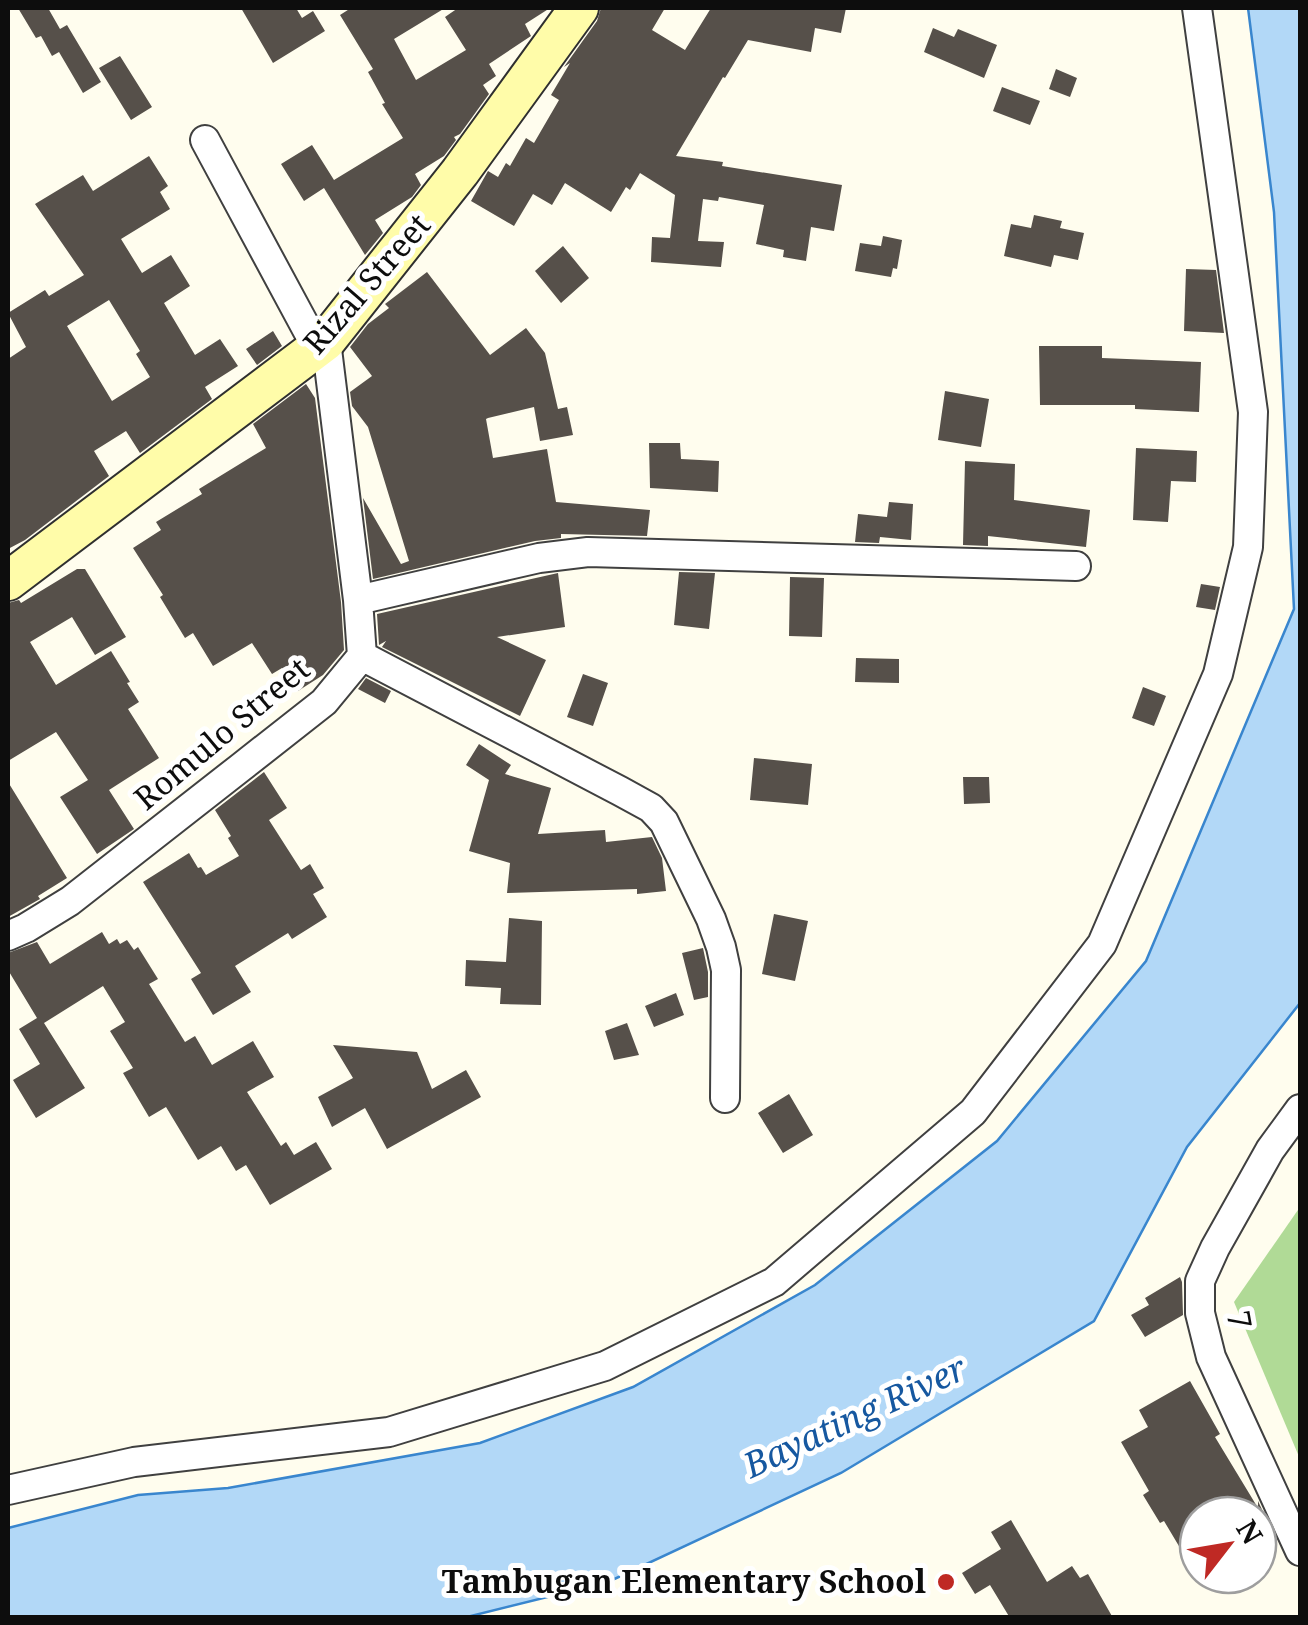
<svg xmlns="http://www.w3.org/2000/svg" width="1308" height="1625" font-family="'Noto Serif',serif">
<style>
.forest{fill:#b0da96}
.water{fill:#b2d8f7;stroke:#3986ce;stroke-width:2.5}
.building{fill:#56504a;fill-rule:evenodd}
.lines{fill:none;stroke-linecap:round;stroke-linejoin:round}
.street-casing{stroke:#404040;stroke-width:32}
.secondary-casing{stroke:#2f2f2f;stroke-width:42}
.street{stroke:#fff;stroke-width:28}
.secondary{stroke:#fffca9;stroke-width:38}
.poi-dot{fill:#bf2924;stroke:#fff;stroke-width:4}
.labels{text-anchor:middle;stroke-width:10;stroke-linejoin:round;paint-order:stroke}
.street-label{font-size:32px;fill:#0d0d0d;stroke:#fff}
.poi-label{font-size:32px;font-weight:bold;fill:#0d0d0d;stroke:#fff;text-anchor:end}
.water-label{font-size:35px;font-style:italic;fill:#1658a0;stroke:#fff}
</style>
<rect width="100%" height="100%" fill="#fffdee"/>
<!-- forest -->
<path class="forest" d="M1300 1207V1459L1234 1302Z"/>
<!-- water -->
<path class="water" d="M1248 8H1300V1003L1187 1147 1094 1321 841 1473 608 1582 463 1618 8 1617V1528L138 1495 228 1488 480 1443 633 1387 815 1285 997 1141 1146 961 1294 609 1274 212Z"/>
<!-- building -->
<path class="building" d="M18 8H48L60 29 67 25 101 82 83 93 59 52 52 56 41 36 36 38Z
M241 8H296L302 18 313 11 325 31 273 63Z
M351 8H445L394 39 416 80 466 50 445 17 458 8H550L525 24 531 36 489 64 496 76 483 85 489 94 460 134 454 137 456 140 444 156 415 174 421 185 412 197 375 220 383 233 365 255 324 188 304 201 281 164 312 145 334 180 403 138 382 104 385 103 368 72 373 69 340 15Z
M601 8H665L652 30 685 50 711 8H846L841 33 815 28 811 52 748 40 725 78 723 77 676 156 723 162 722 166 842 185 834 231 811 227 806 261 783 257 784 250 756 244 764 205 719 197 718 201 703 199 698 241 724 242 721 267 651 262 652 237 670 238 675 195 640 173 630 190 626 187 611 212 565 183 552 205 533 194 514 226 471 201 488 171 498 177 506 163 510 166 526 138 534 143 559 100 551 95 570 63 564 67 597 21Z
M933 28 954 37 958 29 997 45 984 78 924 52Z
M120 56 152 107 131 120 99 68Z
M1056 69 1077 78 1070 97 1049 89Z
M1002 87 1040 101 1030 125 993 111Z
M149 156 168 186 160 192 170 209 121 239 142 273 171 255 190 286 164 303 195 355 220 339 238 366 205 387 212 399 140 453 126 431 94 451 109 476 25 540 8 549V359L26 347 8 313 45 290 49 296 84 275 35 204 83 175 93 191ZM109 300 140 351 136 354 150 377 112 401 67 326Z
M1034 215 1062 221 1060 228 1084 233 1078 260 1054 255 1051 267 1004 256 1011 224 1031 228Z
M883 236 902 240 897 269 893 268 891 277 855 271 860 243 881 246Z
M563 246 589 278 561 303 535 271Z
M1186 269 1216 270 1224 333 1184 331Z
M427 272 490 355 526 328 545 353 558 409 567 407 573 435 540 441 534 407 488 418 486 419 493 458 547 449 556 502 650 510 647 536 561 534V538L535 541 373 579 363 498 401 564 409 561 368 427 352 406 350 392 372 376 350 347 368 324 389 308 385 304Z
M273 331 282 346 257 365 246 349Z
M1039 346H1102V358L1201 362 1199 412 1135 409V405H1040Z
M306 384 315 398 341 602 344 650 323 675 298 691 282 668 272 674 252 643 213 666 193 633 185 638 160 597 163 595 133 548 161 530 156 522 202 494 199 489 266 448 253 424Z
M945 391 989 399 981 447 938 440Z
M649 443H680L681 459 719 461 718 492 650 488Z
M1136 448 1197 451 1196 482 1171 481 1168 522 1133 520Z
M965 461 1015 464 1014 500 1090 510 1086 547 988 536V546L963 545Z
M889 502 913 504 911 540 880 537 879 543 855 542 858 514 887 517Z
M77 569H85L126 637 95 655 72 617 30 642 56 685 111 651 130 682 127 683 139 702 128 709 159 758 109 790 134 829 97 854 60 797 88 780 56 732 8 761V603L19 600 21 603Z
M679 572 715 573 709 629 674 625Z
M558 573 565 627 497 637 546 660 520 716 382 647 386 641 379 645 377 614Z
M790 577 824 578 822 637 789 636Z
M1201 584 1220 587 1215 610 1196 607Z
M856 658 899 659V683L855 682Z
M583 674 608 683 593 726 567 717Z
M366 678 391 691 385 703 358 689Z
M1143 687 1166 696 1154 726 1132 718Z
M479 744 511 765 505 774 551 788 538 834 605 830 606 842 652 837 662 858 666 891 637 894V889L507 893 510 863 469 851 489 780 466 765Z
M754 758 812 764 808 805 750 800Z
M264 772 287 808 269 820 301 870 310 864 324 888 313 894 327 917 292 939 288 933 235 966 251 992 213 1015 191 979 201 973 143 882 189 853 198 868 201 867 206 875 239 856 228 838 231 836 215 810Z
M963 777H989L990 803 964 804Z
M8 782 67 878 38 896 40 899 8 917Z
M774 914 808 921 795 981 762 974Z
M509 918 542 921 541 1005 500 1004 501 988 465 986 466 960 506 962Z
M102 932 109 944 117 939 120 944 127 940 134 950 138 947 158 979 149 984 185 1042 195 1036 212 1065 253 1041 274 1077 247 1092 281 1146 286 1142 294 1155 316 1142 332 1169 270 1205 246 1165 236 1171 221 1146 198 1160 166 1107 149 1117 123 1073 133 1068 110 1031 125 1022 103 986 44 1023 85 1088 36 1118 13 1080 40 1064 19 1029 37 1018 8 970V953L37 942 50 964Z
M703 948 708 972V997L694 1000 682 953Z
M676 993 684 1015 654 1027 645 1006Z
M627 1023 639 1055 614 1060 605 1031Z
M333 1045 417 1052 432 1089 466 1070 481 1097 387 1149 365 1108 332 1127 318 1097 353 1078Z
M789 1094 813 1135 783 1153 758 1113Z
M1180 1277 1182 1282 1183 1315 1145 1337 1131 1315 1149 1305 1145 1298Z
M1190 1381 1220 1434 1215 1437 1258 1508V1501L1276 1540 1258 1551V1515H1198V1578L1164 1521 1160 1523 1143 1495 1149 1491 1121 1442 1148 1427 1139 1410Z
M1011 1520 1047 1582 1072 1566 1080 1578 1088 1574 1113 1618H1010L990 1585 975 1594 962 1573 1001 1549 991 1532Z"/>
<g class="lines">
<!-- street casing -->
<g class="street-casing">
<path id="street" d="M205 140 317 348
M358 600 539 558 588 552 1076 566
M362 656 620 791 651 808 664 822 711 919 721 947 726 970 725 1098
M8 936 26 928 70 901 240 768 324 702 362 656 358 600 326 341
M1300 1109 1270 1150 1215 1248 1200 1281V1313L1211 1357 1300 1551
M8 1490 134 1462 389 1432 605 1366 774 1282 973 1112 1102 944 1218 674 1248 547 1253 412 1197 8"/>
</g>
<!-- secondary casing -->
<g class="secondary-casing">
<path id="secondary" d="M8 581 326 341 460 172 579 8"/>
</g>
<!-- street -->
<use href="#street" class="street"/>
<!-- secondary -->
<use href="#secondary" class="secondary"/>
</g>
<!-- markers -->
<circle class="poi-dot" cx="946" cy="1582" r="10"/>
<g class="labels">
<!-- street labels -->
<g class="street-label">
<text transform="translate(367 284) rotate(-49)" y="11">Rizal Street</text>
<text transform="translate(222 734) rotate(-40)" y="11">Romulo Street</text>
<text transform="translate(1239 1320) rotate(80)" y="11">7</text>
</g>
<!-- poi labels -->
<g class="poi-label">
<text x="926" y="1593">Tambugan Elementary School</text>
</g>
<!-- water labels -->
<g class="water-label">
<text transform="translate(855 1417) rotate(-25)" y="12">Bayating River</text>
</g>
</g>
<!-- border -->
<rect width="1308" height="1625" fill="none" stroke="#0d0d0d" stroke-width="20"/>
<!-- north arrow -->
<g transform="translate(1228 1545) rotate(59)"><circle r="48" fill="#ffffff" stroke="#9e9e9e" stroke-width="2.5"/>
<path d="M0-8L18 38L0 25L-18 38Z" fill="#bf2924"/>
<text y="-15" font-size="28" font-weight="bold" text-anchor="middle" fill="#0d0d0d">N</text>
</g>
</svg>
